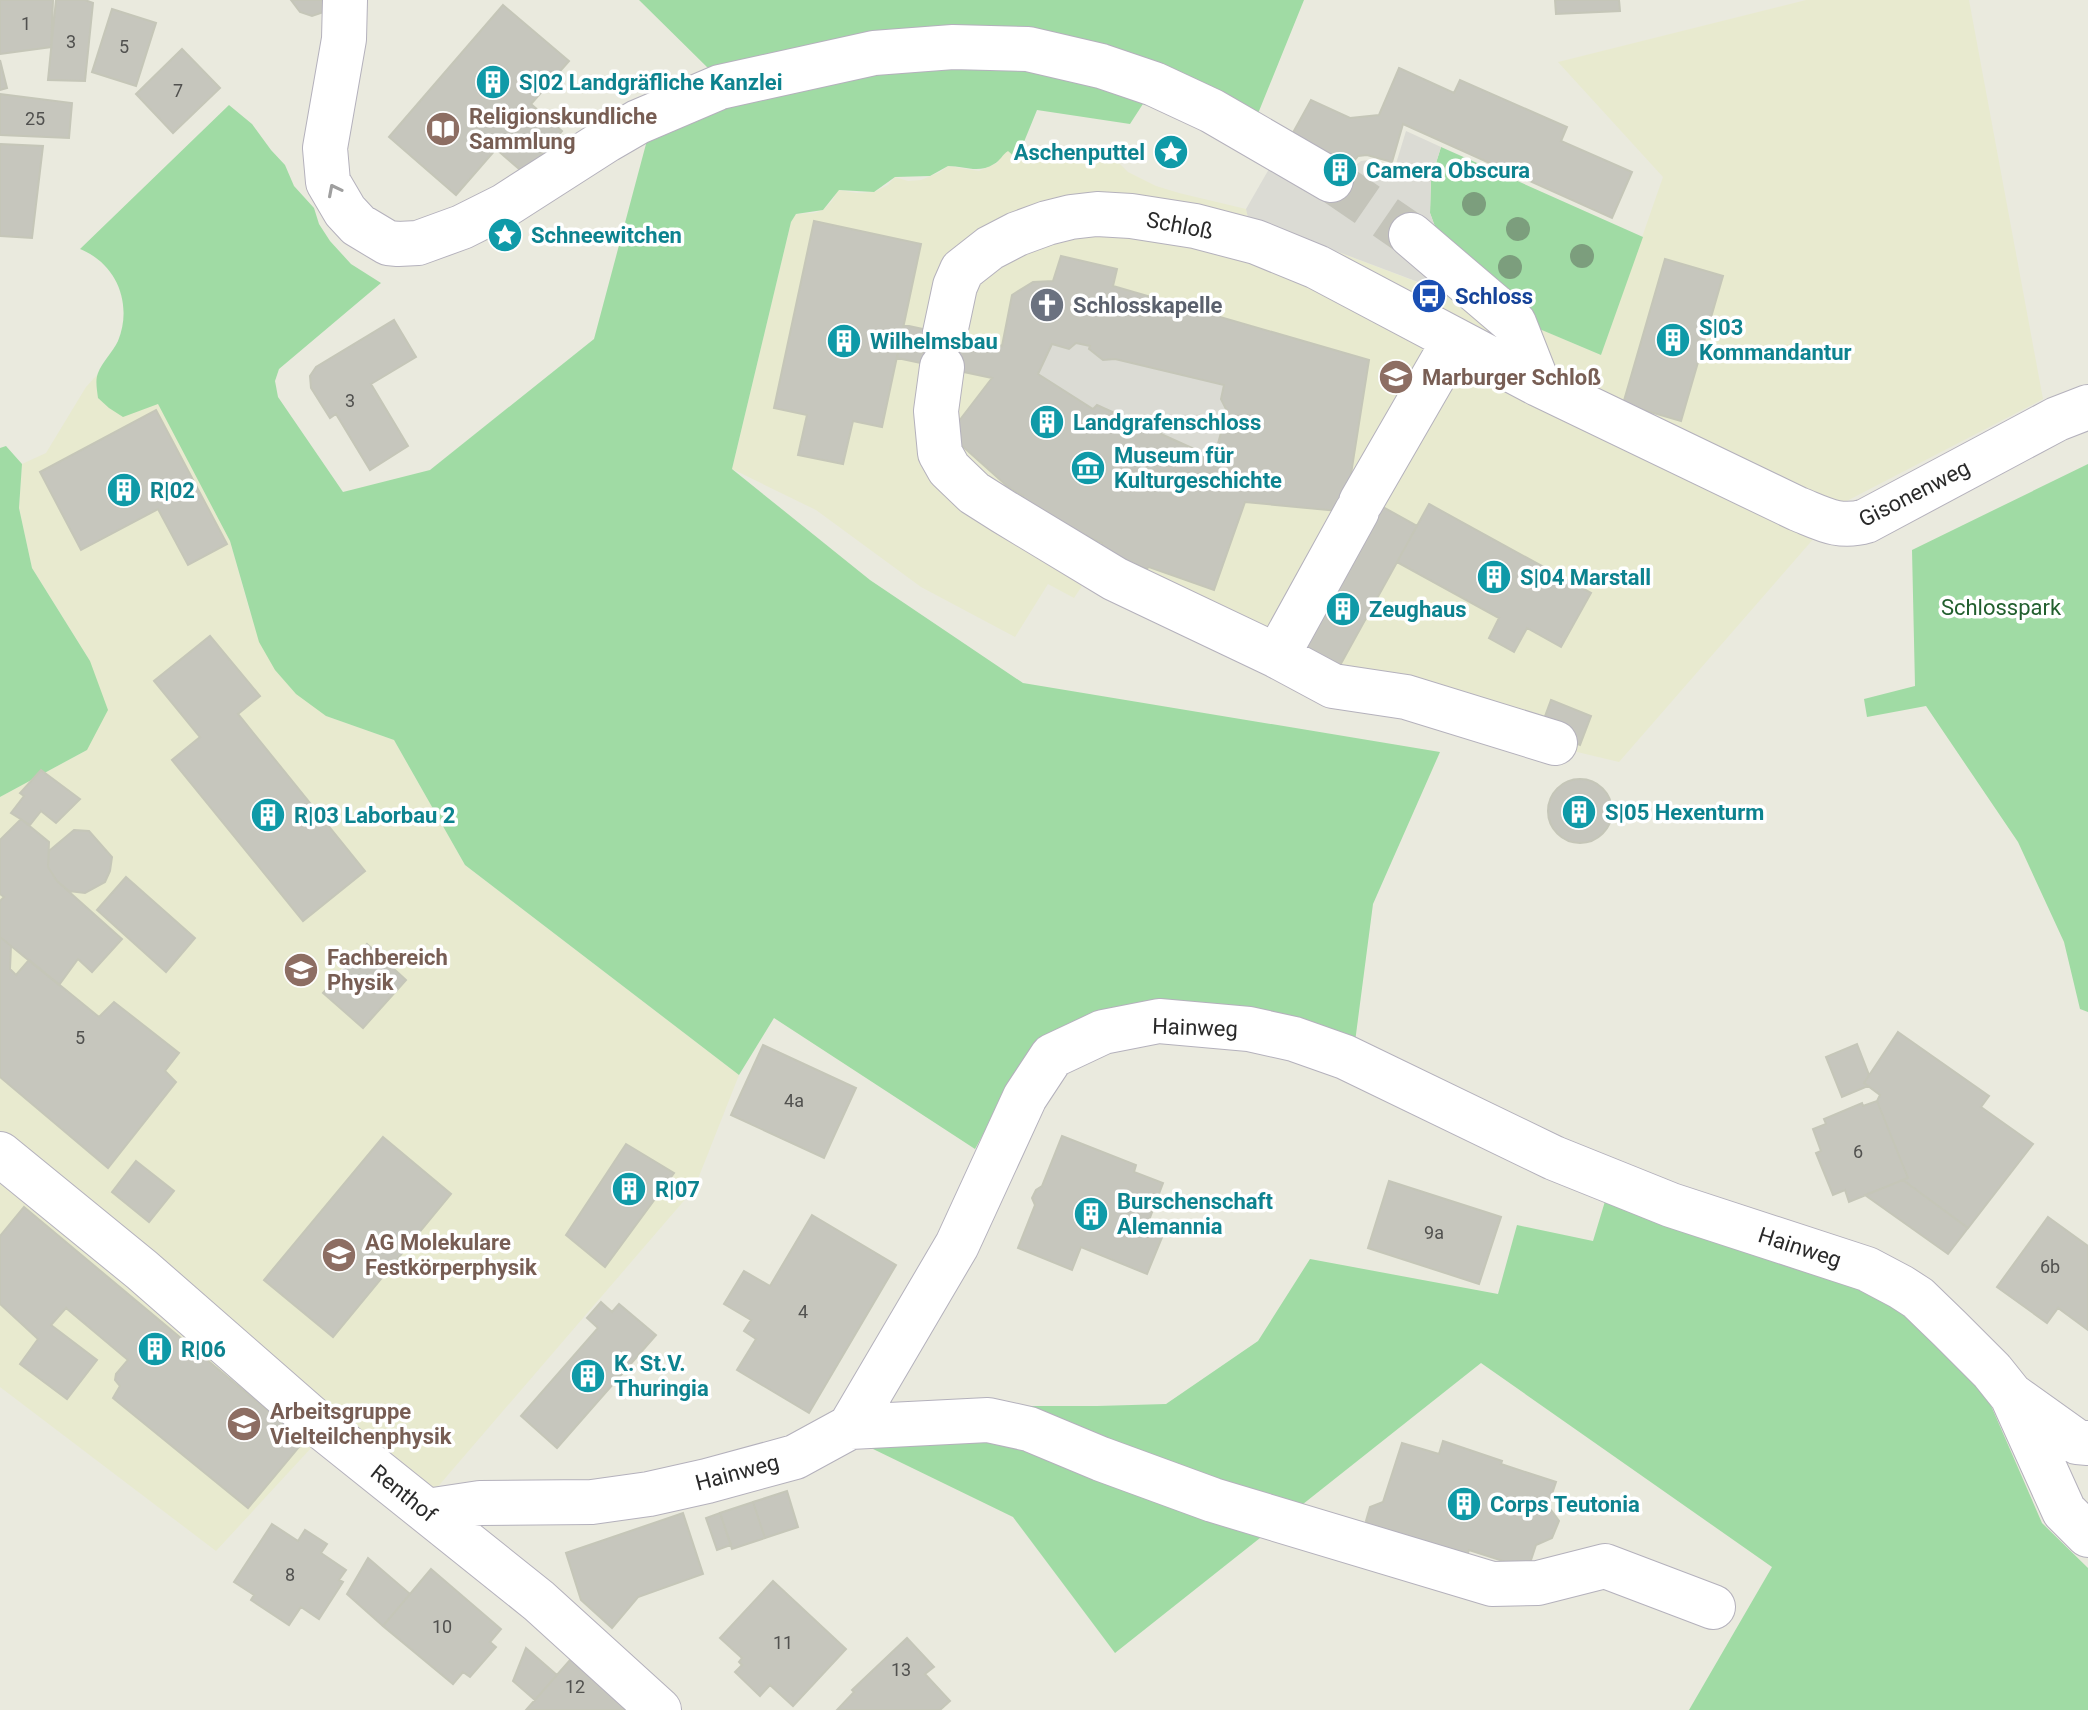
<svg xmlns="http://www.w3.org/2000/svg" width="2088" height="1710" font-family="Roboto,sans-serif">
<style>
.education{fill:#e8eacf}
.green{fill:#a0dba4}
.plaza{fill:#dbdbd4}
.building{fill:#c6c6bd;stroke:#c5c6b8;stroke-width:2;fill-rule:evenodd}
.lines{fill:none;stroke-linecap:round;stroke-linejoin:round}
.minor-tunnel{stroke:#c4c4ba;stroke-width:44;stroke-dasharray:44 22;stroke-linecap:butt}
.minor-casing{stroke:#b4b1bc;stroke-width:46}
.minor{stroke:#fff;stroke-width:44}
.tree{fill:#7c9e7d}
.oneway{stroke:#9f9f9f}
.labels{text-anchor:middle;stroke-width:7;stroke-linejoin:round;paint-order:stroke}
.number-label{font-size:18px;fill:#51514f}
.culture-label{font-size:22px;font-weight:bold;fill:#0d838f;stroke:#fff;text-anchor:start}
.education-label{font-size:22px;font-weight:bold;fill:#785e54;stroke:#fff;text-anchor:start}
.street-label{font-size:22px;fill:#2a2a2a;stroke:#fff}
.transit-label{font-size:22px;font-weight:bold;fill:#164399;stroke:#fff;text-anchor:start}
.worship-label{font-size:22px;font-weight:bold;fill:#5b616d;stroke:#fff;text-anchor:start}
.park-label{font-size:22px;fill:#225f2e;stroke:#fff}
</style>
<rect width="100%" height="100%" fill="#eaeade"/>
<!-- education -->
<path class="education" d="M1806 0H1969L2043 399 1839 505 1815 537 1619 762 1402 710 1084 583 1074 598 1048 584 1015 637 921 587 816 510 732 469 791 222 796 214 814 213 823 210 832 201 838 190 857 193 874 192 888 185 895 177 908 181 921 180 940 172 948 166 979 171 997 163 1004 153 1008 150 1017 159 1025 161H1041L1060 151H1066L1077 157 1092 162 1116 160 1128 172 1156 186 1179 193 1246 209 1248 218 1523 322 1601 355 1663 177 1558 62Z
M97 375 98 398 158 403 230 541 250 612 326 716 394 740 465 865 739 1075 694 1189 429 1497 336 1421 216 1551 0 1387V797L87 750 90 661 32 568 19 508 22 464 46 453 86 387Z"/>
<!-- green -->
<path class="green" d="M639 0H1304L1257 116 1108 49 710 70Z
M1029 62 1150 93 1130 124 1037 110 1017 159 1008 151C1002 155 1000 161 994 164 978 174 965 166 948 166L930 176 895 177 874 192 839 190 823 210 796 214 791 222 732 469 870 580 1023 683 1440 752 1373 904 1355 1042 1160 1008 1008 1089 975 1149 774 1018 739 1075 465 865 394 740 326 716 296 694 275 670 259 642 230 541 158 404 123 417 109 408 98 398C97 390 95 380 98 373 102 362 113 352 118 341 133 304 117 264 80 249L229 105 252 124 271 150 285 165 294 186 314 208 319 224 330 241 351 264 381 283 279 369 275 381 278 397 343 492 430 470 594 339 650 129 875 65Z
M1441 147 1643 237 1601 355 1523 322 1440 240 1430 213 1431 179Z
M6 446 22 464 19 508 32 568 90 661 108 710 87 750 0 797V448Z
M2088 464V1012L2080 1009 2064 942 2018 842 1926 706 1867 717 1864 699 1915 686 1912 550Z
M1606 1198 1863 1288 1910 1318 1938 1341 1989 1401 2042 1523 2088 1568V1710H1689L1772 1567 1481 1363 1115 1653 1013 1517 871 1448 897 1406H1097L1166 1404 1258 1341 1310 1259 1498 1294 1517 1225 1593 1241Z"/>
<!-- plaza -->
<path class="plaza" d="M1406 131 1441 147 1431 179 1430 213 1440 240 1387 232 1458 297 1248 218 1246 209 1277 155 1341 159 1352 168 1361 161 1369 160 1395 167Z
M1076 343 1090 346 1089 350 1103 360 1115 359 1224 385 1221 399 1227 411 1214 458 1098 405 1093 409 1038 374 1052 344 1069 348Z"/>
<!-- building -->
<path class="building" d="M0 0H53L51 47 0 54Z
M56 0H85L93 3 85 81 48 80Z
M291 0H332L324 12 312 16 300 12Z
M1555 0H1619L1620 11 1556 14Z
M503 5 569 61 531 104 562 131 525 174 496 149 456 195 389 137Z
M112 9 156 23 136 86 92 72Z
M182 49 220 88 173 133 136 94Z
M0 60 7 88 0 90Z
M1399 68 1454 93 1460 80 1567 127 1561 141 1632 172 1612 218 1403 124 1392 162 1367 155 1358 156 1354 161 1340 154 1329 157 1290 138 1311 100 1350 118 1379 115Z
M0 94 72 103 69 138 0 135Z
M0 144 43 146 32 238 0 236Z
M814 221 921 244 882 427 853 421 843 464 798 455 807 415 774 408Z
M1061 256 1117 269 1113 286 1369 360 1348 493 1338 511 1245 502 1214 590 1149 567 1146 569 1100 548 1102 543 1045 517 1019 511 1023 496 1007 486 949 434 992 378 897 358 904 325 1002 346 1012 295 1033 282 1053 281ZM1076 343 1090 346 1089 349 1103 360 1115 359 1224 385 1221 399 1227 411 1214 458 1097 405 1093 409 1038 374 1052 344 1069 349Z
M1665 259 1723 276 1681 421 1623 404Z
M394 320 416 357 371 384 408 446 370 470 336 414 330 418 311 388 310 376 316 367Z
M156 410 227 544 188 565 158 509 81 550 40 472Z
M1374 502 1417 526 1332 680 1289 656Z
M1429 504 1591 593 1561 647 1527 628 1514 652 1489 638 1499 618 1397 562Z
M210 636 260 696 238 714 365 871 303 921 172 760 200 737 154 681Z
M1551 700 1591 716 1580 745 1540 730Z
M41 770 80 799 56 823 41 811 30 825 11 813 24 796 20 793Z
M1548 811a32 32 0 1 1 64 0a32 32 0 1 1-64 0Z
M21 819 49 842 48 867 57 881 122 939 92 972 78 959 59 985 0 937V901L4 897 0 894V840Z
M74 830 89 831 112 857 110 871 105 882 85 893 69 891 57 881 48 867 49 851Z
M126 877 195 938 166 972 97 910Z
M0 937 11 946 10 969 16 975 29 960 99 1017 114 1002 179 1053 165 1071 176 1082 108 1168 0 1077Z
M367 944 406 980 363 1028 323 993Z
M1898 1032 1989 1096 1981 1107 2033 1144 1968 1228 1903 1180 1908 1178 1877 1101 1880 1095 1864 1083Z
M1857 1044 1869 1075 1864 1083 1868 1086 1842 1097 1826 1057Z
M763 1045 856 1088 824 1158 731 1115Z
M1877 1101 1908 1178 1849 1202 1845 1190 1833 1195 1816 1153 1821 1151 1813 1129 1826 1124 1824 1119 1862 1103 1863 1106Z
M1062 1136 1136 1165 1134 1172 1163 1183 1148 1223 1165 1230 1147 1274 1081 1247 1072 1270 1018 1248 1035 1205 1032 1198 1036 1190 1042 1186Z
M383 1137 451 1194 333 1337 264 1280Z
M626 1144 674 1173 605 1267 566 1235Z
M136 1161 174 1191 149 1222 112 1192Z
M1903 1180 1968 1228 1948 1254 1865 1195Z
M1389 1181 1501 1217 1479 1284 1368 1248Z
M24 1207 304 1441 248 1508 113 1398 120 1386 115 1380 116 1374 128 1360 66 1308 51 1325 97 1360 67 1399 20 1364 38 1339 0 1304V1236Z
M812 1215 896 1265 809 1413 737 1370 756 1339 744 1331 751 1320 724 1304 744 1271 770 1286Z
M2048 1217 2088 1246V1330L2058 1308 2047 1323 1997 1287Z
M601 1302 612 1312 619 1304 656 1335 557 1448 521 1416 598 1328 587 1318Z
M1443 1441 1502 1461 1501 1464 1556 1482 1548 1506 1559 1521 1552 1538 1536 1545 1528 1569 1469 1550 1464 1563 1374 1530 1366 1521 1370 1507 1383 1502 1402 1443 1439 1454Z
M787 1491 798 1527 765 1538 753 1502Z
M753 1502 765 1538 732 1549 720 1513Z
M683 1513 703 1574 638 1597 612 1628 581 1600 566 1553Z
M720 1513 731 1545 717 1550 706 1518Z
M272 1524 298 1541 305 1530 327 1544 321 1553 346 1570 339 1580 343 1582 319 1619 301 1607 289 1625 251 1600 254 1595 234 1582Z
M368 1558 410 1594 383 1626 347 1594Z
M431 1569 501 1629 490 1642 496 1647 470 1677 463 1672 453 1684 383 1626Z
M773 1581 846 1649 793 1706 770 1685 760 1696 735 1672 742 1665 739 1662 742 1658 720 1638Z
M907 1638 934 1667 925 1674 950 1701 940 1710H837L854 1692 852 1690Z
M526 1648 557 1675 535 1700 513 1681Z
M571 1659 629 1710H526Z"/>
<g class="lines">
<!-- minor-tunnel -->
<path class="minor-tunnel" d="M1331 180 1411 235"/>
<!-- minor casing -->
<g class="minor-casing">
<path id="minor" d="M345 0 344 39 325 148 328 182 345 211 358 225 388 243 398 244 418 243 462 227 504 206 607 140 638 122 720 87 874 53 953 47 1028 49 1101 66 1154 84 1212 111 1331 180
M1411 235 1514 323 1538 384
M945 333 955 286 962 270 990 248 1017 234 1047 223 1071 217 1097 214 1131 216 1195 226 1256 242 1317 267 1538 384 1798 509C1823 519 1839 529 1866 521L2057 419 2088 407
M942 367 936 411 940 453 949 469 974 493 1004 512 1115 579 1277 656 1333 686 1406 697 1555 743
M1361 502 1454 341
M1277 656 1357 511
M0 1154 142 1270 318 1424 539 1601 659 1710
M2014 1397 2077 1442 2088 1443
M850 1427 988 1420 1029 1429 1101 1459 1213 1500 1492 1584 1538 1583 1605 1566 1713 1607
M427 1511 480 1503 592 1502 649 1494 707 1481 795 1457 850 1427 957 1245 1025 1097 1052 1056 1103 1032 1159 1021 1249 1029 1294 1039 1345 1057 1554 1158 1671 1205 1867 1269 1901 1287 1918 1298 1950 1329 1992 1371 2012 1396 2064 1511 2088 1535"/>
</g>
<!-- minor -->
<use href="#minor" class="minor"/>
</g>
<!-- trees -->
<g class="tree">
<circle cx="1474" cy="204" r="12"/>
<circle cx="1518" cy="229" r="12"/>
<circle cx="1582" cy="256" r="12"/>
<circle cx="1510" cy="267" r="12"/>
</g>
<!-- one-way arrows -->
<defs><path id="oneway-chevron" d="M-2-3.5L2.5 0L-2 3.5" fill="none" stroke-width="1.6" stroke-linecap="round" stroke-linejoin="round" transform="scale(2)"/></defs>
<use class="oneway" href="#oneway-chevron" transform="translate(334 190) rotate(-117)"/>
<!-- icons -->
<defs>
<g id="building-disc" transform="scale(1.8)"><circle r="9.5" fill="#0f9aa8" stroke="#fff"/><path d="M-4-6H4V6H1V3H-1V6H-4ZM-2.5-4.3h1.7v1.8h-1.7ZM.8-4.3h1.7v1.8H.8ZM-2.5-1h1.7V.8h-1.7ZM.8-1h1.7V.8H.8Z" fill="#fff"/></g>
<g id="library-disc" transform="scale(1.8)"><circle r="9.5" fill="#8d6e63" stroke="#fff"/><path d="M-6-4Q-3-5.5-.7-3.5V5Q-3 3-6 4ZM6-4Q3-5.5 .7-3.5V5Q3 3 6 4Z" fill="#fff"/></g>
<g id="sight-disc" transform="scale(1.8)"><circle r="9.5" fill="#0f9aa8" stroke="#fff"/><path d="M0-6L1.8-2.2L6-1.7L2.9 1.2L3.7 5.4L0 3.3L-3.7 5.4L-2.9 1.2L-6-1.7L-1.8-2.2Z" fill="#fff"/></g>
<g id="bus-disc" transform="scale(1.8)"><circle r="9.5" fill="#1a4fb4" stroke="#fff"/><path d="M-5-6H5V4H4V6H2V4H-2V6H-4V4H-5ZM-3.5-4V0h7V-4ZM-3.5 1.2v1.5H-2V1.2ZM2 1.2v1.5H3.5V1.2Z" fill="#fff"/></g>
<g id="church-disc" transform="scale(1.8)"><circle r="9.5" fill="#6b7280" stroke="#fff"/><path d="M-1.2-6h2.4v3.5h3.3v2.4h-3.3V6h-2.4V-.1h-3.3v-2.4h3.3Z" fill="#fff"/></g>
<g id="university-disc" transform="scale(1.8)"><circle r="9.5" fill="#8d6e63" stroke="#fff"/><path d="M0-5L7-2L0 1L-7-2ZM-4 1L0 2.5L4 1V4Q0 6-4 4Z" fill="#fff"/></g>
<g id="museum-disc" transform="scale(1.8)"><circle r="9.5" fill="#0f9aa8" stroke="#fff"/><path d="M0-6L6-3V-2H-6V-3ZM-5-1h2V3h-2ZM-1-1h2V3h-2ZM3-1h2V3H3ZM-6 4H6V6H-6Z" fill="#fff"/></g>
</defs>
<g fill-rule="evenodd">
<use href="#building-disc" x="493" y="82"/>
<use href="#library-disc" x="443" y="129"/>
<use href="#sight-disc" x="1171" y="152"/>
<use href="#building-disc" x="1340" y="170"/>
<use href="#sight-disc" x="505" y="235"/>
<use href="#bus-disc" x="1429" y="296"/>
<use href="#church-disc" x="1047" y="305"/>
<use href="#building-disc" x="1673" y="340"/>
<use href="#building-disc" x="844" y="341"/>
<use href="#university-disc" x="1396" y="377"/>
<use href="#building-disc" x="1047" y="422"/>
<use href="#museum-disc" x="1088" y="468"/>
<use href="#building-disc" x="124" y="490"/>
<use href="#building-disc" x="1494" y="577"/>
<use href="#building-disc" x="1343" y="609"/>
<use href="#building-disc" x="1579" y="812"/>
<use href="#building-disc" x="268" y="815"/>
<use href="#university-disc" x="301" y="970"/>
<use href="#building-disc" x="629" y="1189"/>
<use href="#building-disc" x="1091" y="1214"/>
<use href="#university-disc" x="339" y="1255"/>
<use href="#building-disc" x="155" y="1349"/>
<use href="#building-disc" x="588" y="1376"/>
<use href="#university-disc" x="244" y="1424"/>
<use href="#building-disc" x="1464" y="1504"/>
</g>
<g class="labels">
<!-- number labels -->
<g class="number-label">
<text x="26" y="30">1</text>
<text x="71" y="48">3</text>
<text x="124" y="53">5</text>
<text x="178" y="97">7</text>
<text x="35" y="125">25</text>
<text x="350" y="407">3</text>
<text x="80" y="1044">5</text>
<text x="794" y="1107">4a</text>
<text x="1858" y="1158">6</text>
<text x="1434" y="1239">9a</text>
<text x="2050" y="1273">6b</text>
<text x="803" y="1318">4</text>
<text x="290" y="1581">8</text>
<text x="442" y="1633">10</text>
<text x="783" y="1649">11</text>
<text x="901" y="1676">13</text>
<text x="575" y="1693">12</text>
</g>
<!-- culture labels -->
<g class="culture-label">
<text x="519" y="90">S|02 Landgräfliche Kanzlei</text>
<text x="1145" y="160" text-anchor="end">Aschenputtel</text>
<text x="1366" y="178">Camera Obscura</text>
<text x="531" y="243">Schneewitchen</text>
<text x="1699" y="335">S|03<tspan x="1699" dy="25">Kommandantur</tspan></text>
<text x="870" y="349">Wilhelmsbau</text>
<text x="1073" y="430">Landgrafenschloss</text>
<text x="1114" y="463">Museum für<tspan x="1114" dy="25">Kulturgeschichte</tspan></text>
<text x="150" y="498">R|02</text>
<text x="1520" y="585">S|04 Marstall</text>
<text x="1369" y="617">Zeughaus</text>
<text x="1605" y="820">S|05 Hexenturm</text>
<text x="294" y="823">R|03 Laborbau 2</text>
<text x="655" y="1197">R|07</text>
<text x="1117" y="1209">Burschenschaft<tspan x="1117" dy="25">Alemannia</tspan></text>
<text x="181" y="1357">R|06</text>
<text x="614" y="1371">K. St.V.<tspan x="614" dy="25">Thuringia</tspan></text>
<text x="1490" y="1512">Corps Teutonia</text>
</g>
<!-- education labels -->
<g class="education-label">
<text x="469" y="124">Religionskundliche<tspan x="469" dy="25">Sammlung</tspan></text>
<text x="1422" y="385">Marburger Schloß</text>
<text x="327" y="965">Fachbereich<tspan x="327" dy="25">Physik</tspan></text>
<text x="365" y="1250">AG Molekulare<tspan x="365" dy="25">Festkörperphysik</tspan></text>
<text x="270" y="1419">Arbeitsgruppe<tspan x="270" dy="25">Vielteilchenphysik</tspan></text>
</g>
<!-- street labels -->
<g class="street-label">
<text transform="translate(1180 225) rotate(11)" y="8">Schloß</text>
<text transform="translate(1914 493) rotate(-27)" y="8">Gisonenweg</text>
<text transform="translate(1195 1027) rotate(2)" y="8">Hainweg</text>
<text transform="translate(1800 1247) rotate(18)" y="8">Hainweg</text>
<text transform="translate(737 1472) rotate(-15)" y="8">Hainweg</text>
<text transform="translate(404 1493) rotate(39)" y="8">Renthof</text>
</g>
<!-- transit labels -->
<g class="transit-label">
<text x="1455" y="304">Schloss</text>
</g>
<!-- worship labels -->
<g class="worship-label">
<text x="1073" y="313">Schlosskapelle</text>
</g>
<!-- park labels -->
<g class="park-label">
<text x="2001" y="615">Schlosspark</text>
</g>
</g>
</svg>
